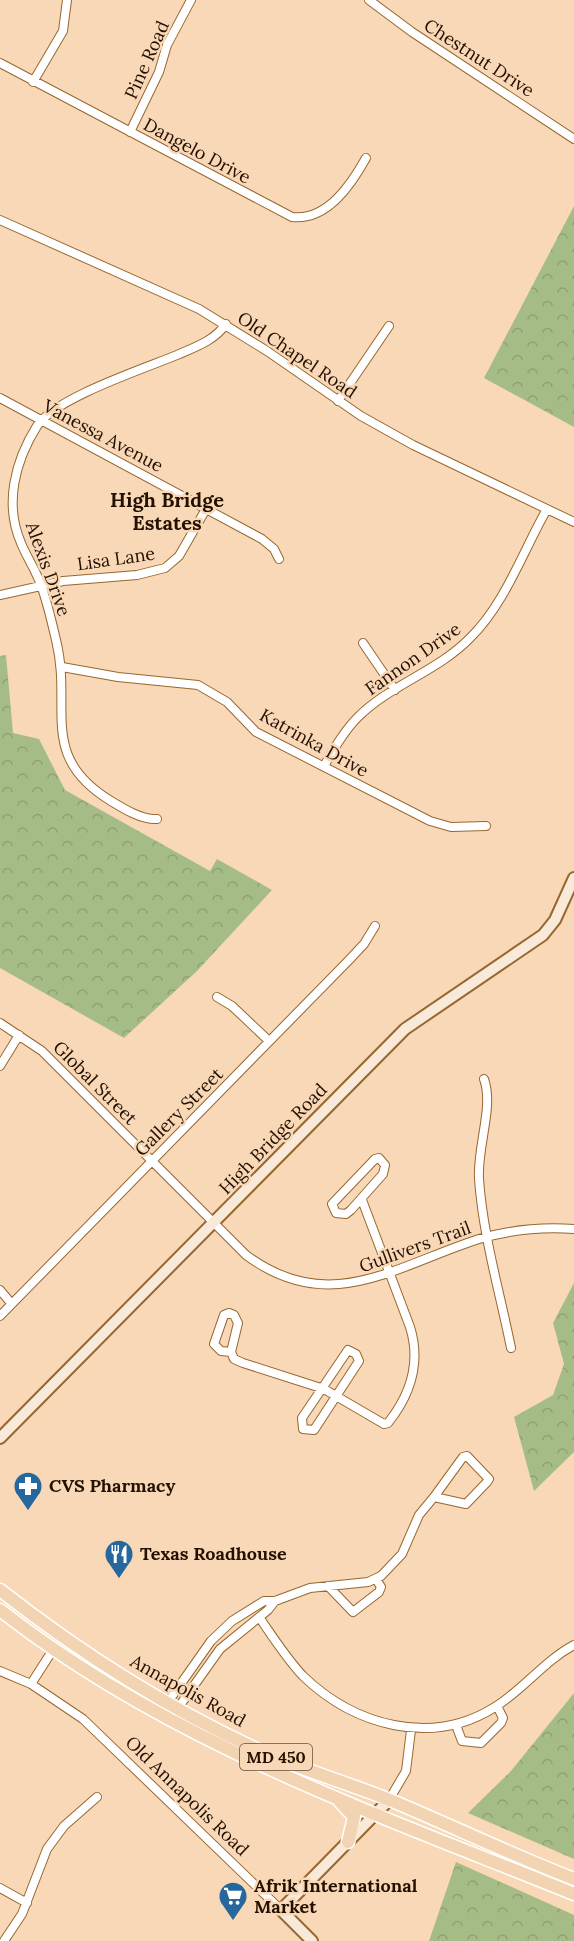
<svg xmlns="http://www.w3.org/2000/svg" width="574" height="1941" font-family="Lora,serif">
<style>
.forest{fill:url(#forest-crowns)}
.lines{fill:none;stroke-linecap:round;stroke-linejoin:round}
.street-casing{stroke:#98672f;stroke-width:10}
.secondary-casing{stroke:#98672f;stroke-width:14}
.primary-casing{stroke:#fff;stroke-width:15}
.street{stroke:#fff;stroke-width:8}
.secondary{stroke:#f8e9d9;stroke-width:10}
.primary{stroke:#f2d3b2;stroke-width:12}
.labels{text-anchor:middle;stroke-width:5;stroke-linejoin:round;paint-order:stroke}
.shield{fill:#f9d8b7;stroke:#634c37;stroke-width:1.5}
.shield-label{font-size:16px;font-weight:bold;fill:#231000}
.street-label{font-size:18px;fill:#231000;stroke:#f9d8b7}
.poi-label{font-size:18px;font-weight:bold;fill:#231000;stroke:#f9d8b7;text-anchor:start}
.neighbourhood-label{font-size:20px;font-weight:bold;fill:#231000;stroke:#f9d8b7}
</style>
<defs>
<pattern id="forest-crowns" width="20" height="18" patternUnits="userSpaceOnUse" patternTransform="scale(1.5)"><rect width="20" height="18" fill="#a6bc87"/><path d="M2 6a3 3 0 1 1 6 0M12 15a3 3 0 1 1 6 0" fill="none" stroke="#8fa173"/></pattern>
</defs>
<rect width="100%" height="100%" fill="#f9d8b7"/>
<!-- forest -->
<path class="forest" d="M574 206V427L484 378Z
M6 655 13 733 39 739 65 790 210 871 217 859 272 890 197 971 124 1038 0 968V656Z
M574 1283V1452L534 1491 514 1417 553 1395 564 1364 553 1323Z
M574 1693V1859L468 1813 511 1771Z
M456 1862 574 1915V1941H429Z"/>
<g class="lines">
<!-- street casing -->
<g class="street-casing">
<path id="street" d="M369 0 412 32 574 139
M0 63 292 217C327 221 351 185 366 158
M33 82 63 31 67 0
M130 132 159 72 167 45 191 0
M0 220 199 309 267 351 361 416 413 445 574 522
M0 398 262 539 274 549 279 559
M338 401 389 326
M0 595 63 581 137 575 165 568 179 556 206 509
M363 643 395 690
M62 667 118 677 198 685 227 702 256 732 430 821 451 827 486 826
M324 766C334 749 344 731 358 717 390 685 438 671 470 638 505 604 523 551 547 509
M157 819C142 820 124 809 111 801 37 756 73 708 56 640 52 623 48 605 42 588 37 572 27 558 21 543 4 504 15 461 37 426 55 398 143 369 177 355 195 347 214 341 226 324
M217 997 232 1006 269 1041
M0 1023 42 1051 246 1255C329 1317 395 1266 479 1239 509 1230 543 1227 574 1229
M0 1066 19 1035
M484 1079C494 1107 477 1146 479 1179 483 1236 500 1293 511 1348
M379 1158 385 1165 383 1174 351 1210 346 1214 336 1213 332 1204 375 1159Z
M0 1290 11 1303
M229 1313 234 1315 238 1323 231 1352 221 1351 214 1344 224 1315Z
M0 1316 349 960 364 944 375 926
M348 1350 356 1354 359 1361 314 1430 303 1429 302 1418Z
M231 1352 234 1359 243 1363 324 1389 384 1424 388 1423C411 1394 421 1362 410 1327L362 1200
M467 1456 489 1479 487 1482 466 1504 434 1497 463 1457Z
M328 1586 353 1612 379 1592 381 1587 376 1579
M259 1617C273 1637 286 1658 303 1676 355 1726 432 1747 495 1707 524 1689 544 1661 574 1645
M0 1671 31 1684 83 1719 281 1910
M31 1684 54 1648
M168 1702 211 1641 232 1621 264 1601H275L310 1588 368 1582 381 1576 402 1554 419 1515 434 1497
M178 1708 220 1649 268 1610 275 1601
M456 1725 462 1741 481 1743 501 1723 503 1718 497 1706
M389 1800 406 1771 411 1730
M0 1888 27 1903
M4 1941 22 1914 47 1849 64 1826 97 1797"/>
</g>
<!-- secondary casing -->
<g class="secondary-casing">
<path id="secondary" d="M0 1438 405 1029 543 935 555 920 574 878
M312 1941 281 1910 389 1800"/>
</g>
<!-- primary casing -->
<g class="primary-casing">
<path id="primary" d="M0 1590C79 1652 164 1706 254 1748 298 1769 346 1782 390 1800 452 1826 512 1855 574 1879
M0 1610C169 1743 377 1814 574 1894
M340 1802 354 1817 348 1842"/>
</g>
<!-- street -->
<use href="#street" class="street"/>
<!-- secondary -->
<use href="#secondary" class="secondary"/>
<!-- primary -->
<use href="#primary" class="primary"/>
</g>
<!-- icons -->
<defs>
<g id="pharmacy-pin" transform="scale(1.5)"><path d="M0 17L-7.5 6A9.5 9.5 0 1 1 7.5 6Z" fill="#26689e" stroke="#f9d8b7"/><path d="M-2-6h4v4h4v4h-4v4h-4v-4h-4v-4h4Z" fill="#fff"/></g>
<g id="restaurant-pin" transform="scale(1.5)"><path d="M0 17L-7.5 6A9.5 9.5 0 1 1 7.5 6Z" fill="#26689e" stroke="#f9d8b7"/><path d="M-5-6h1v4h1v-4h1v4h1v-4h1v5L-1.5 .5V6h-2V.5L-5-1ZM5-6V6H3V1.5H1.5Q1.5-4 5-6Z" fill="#fff"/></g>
<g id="supermarket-pin" transform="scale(1.5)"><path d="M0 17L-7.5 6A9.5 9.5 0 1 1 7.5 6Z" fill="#26689e" stroke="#f9d8b7"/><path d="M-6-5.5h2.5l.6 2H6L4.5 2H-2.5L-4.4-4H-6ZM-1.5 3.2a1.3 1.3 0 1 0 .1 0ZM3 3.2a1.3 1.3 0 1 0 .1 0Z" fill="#fff"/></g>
</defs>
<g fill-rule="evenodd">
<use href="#pharmacy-pin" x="28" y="1486"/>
<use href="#restaurant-pin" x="119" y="1554"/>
<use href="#supermarket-pin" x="233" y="1896"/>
</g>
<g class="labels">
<!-- shield labels -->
<rect class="shield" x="240" y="1744" width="72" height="26" rx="4.5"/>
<g class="shield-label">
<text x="276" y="1763">MD 450</text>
</g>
<!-- street labels -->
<g class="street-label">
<text transform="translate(479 58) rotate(33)" y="6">Chestnut Drive</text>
<text transform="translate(147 60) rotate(-66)" y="6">Pine Road</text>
<text transform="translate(197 151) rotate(28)" y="6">Dangelo Drive</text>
<text transform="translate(297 355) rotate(34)" y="6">Old Chapel Road</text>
<text transform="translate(103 436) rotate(28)" y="6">Vanessa Avenue</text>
<text transform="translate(116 559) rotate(-8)" y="6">Lisa Lane</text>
<text transform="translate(48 569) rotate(70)" y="6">Alexis Drive</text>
<text transform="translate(413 659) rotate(-35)" y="6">Fannon Drive</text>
<text transform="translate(314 743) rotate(29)" y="6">Katrinka Drive</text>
<text transform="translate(95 1083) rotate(45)" y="6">Global Street</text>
<text transform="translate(179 1112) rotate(-45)" y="6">Gallery Street</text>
<text transform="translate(273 1139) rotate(-46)" y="6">High Bridge Road</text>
<text transform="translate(415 1247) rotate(-20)" y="6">Gullivers Trail</text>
<text transform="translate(188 1691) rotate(29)" y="6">Annapolis Road</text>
<text transform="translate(187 1796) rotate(44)" y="6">Old Annapolis Road</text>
</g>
<!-- poi labels -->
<g class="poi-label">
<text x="49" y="1492">CVS Pharmacy</text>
<text x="140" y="1560">Texas Roadhouse</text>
<text x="254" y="1892">Afrik International<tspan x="254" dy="21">Market</tspan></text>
</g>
<!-- neighbourhood labels -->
<g class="neighbourhood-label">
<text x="167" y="507">High Bridge<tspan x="167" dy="23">Estates</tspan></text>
</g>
</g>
</svg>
